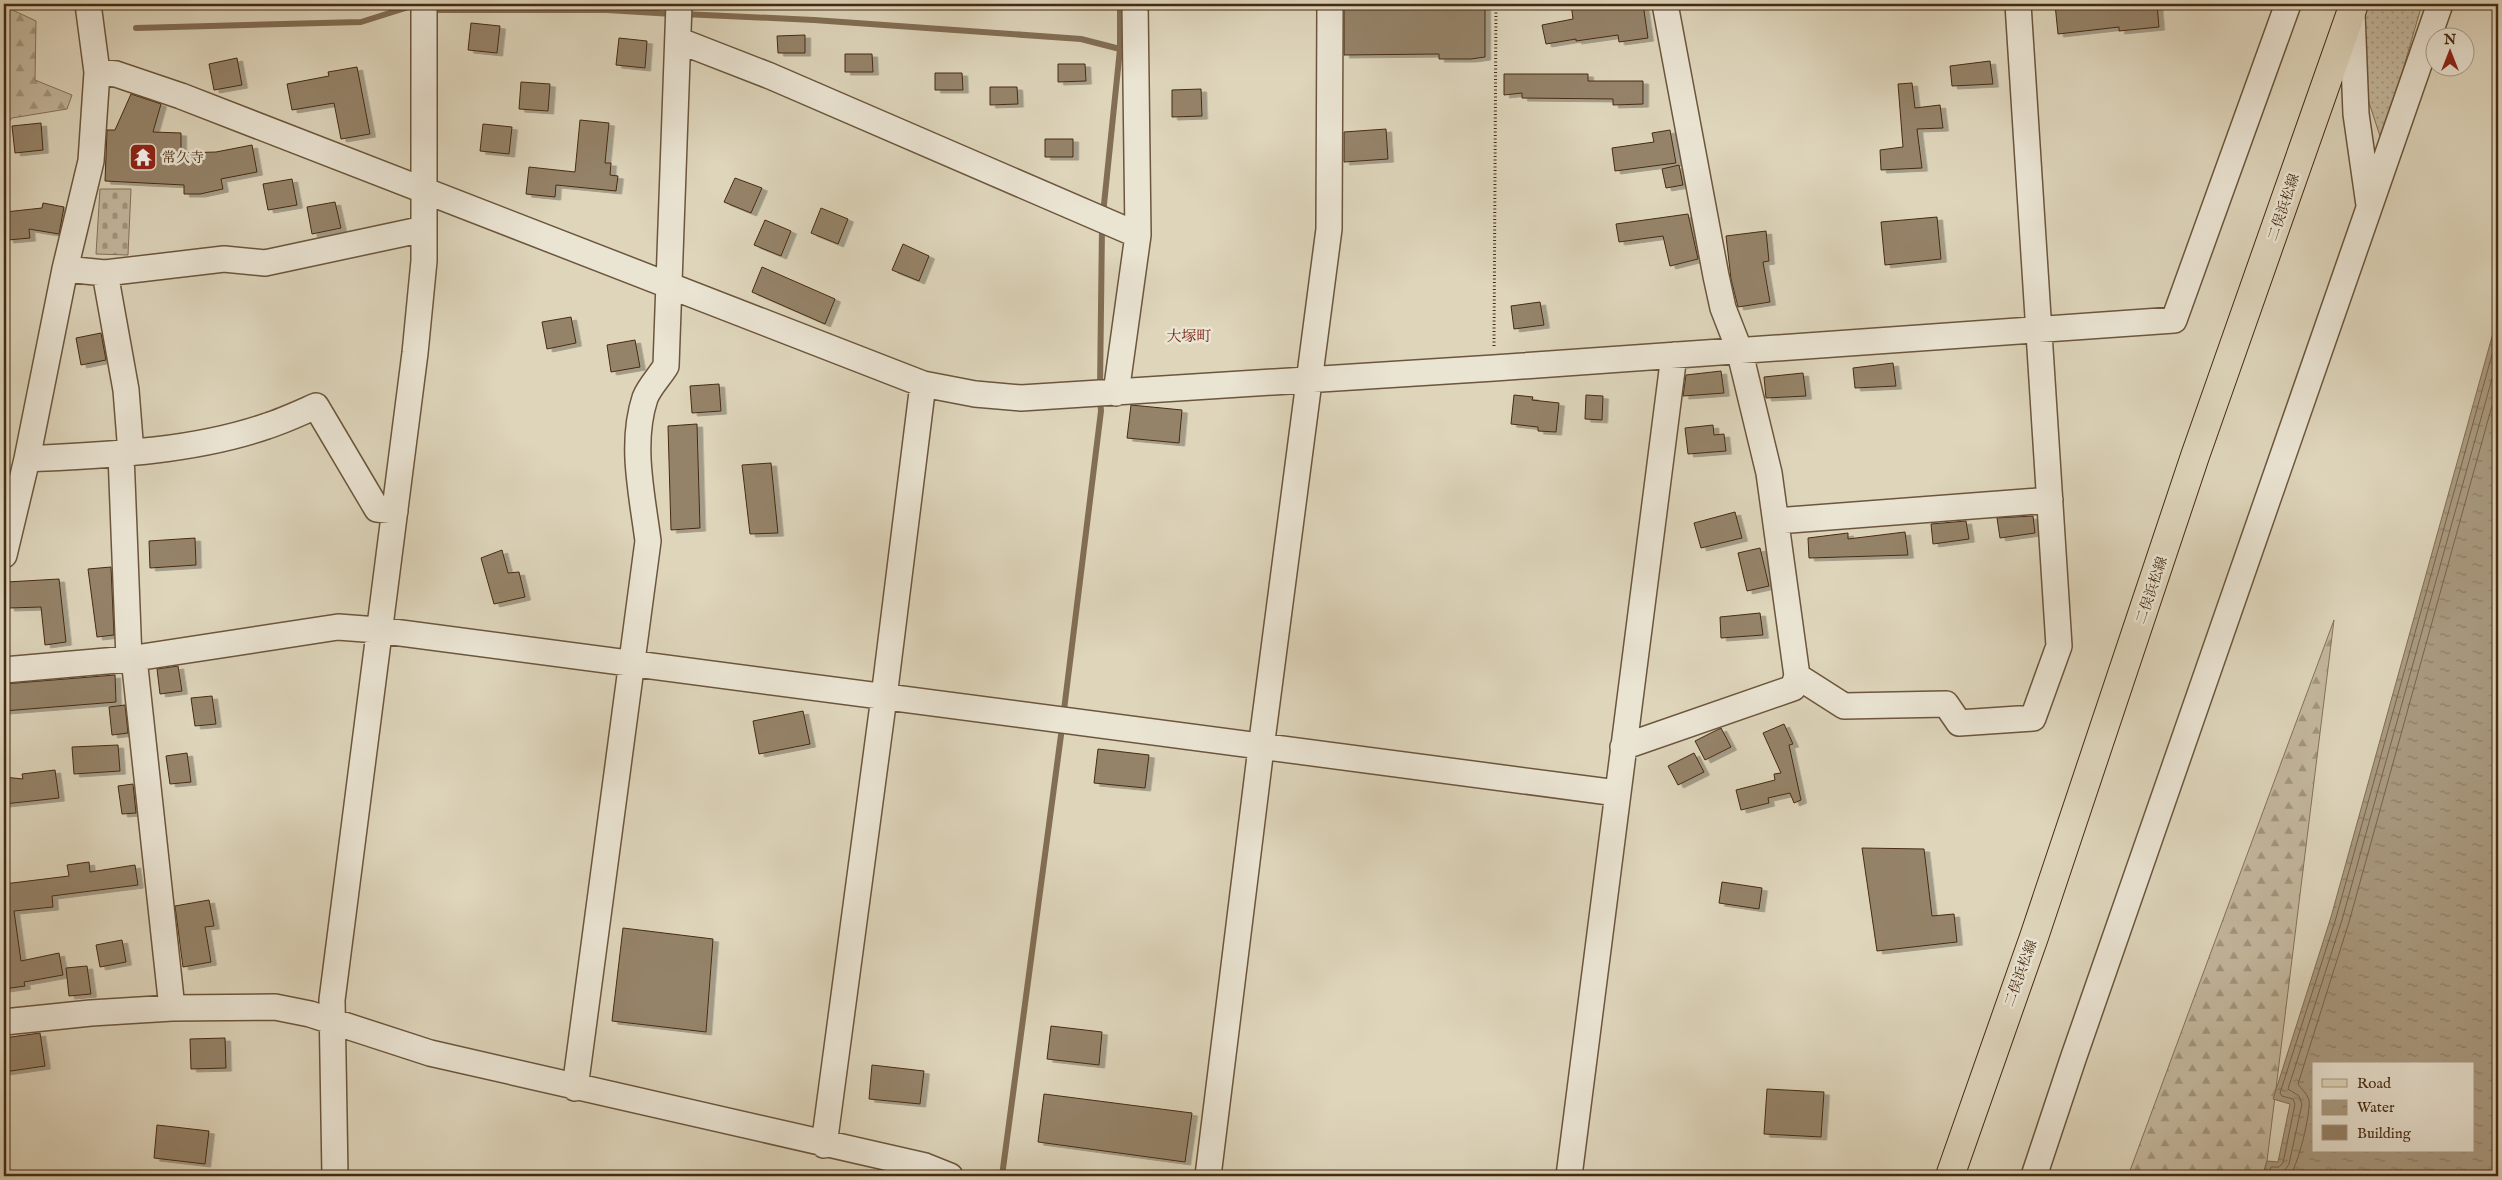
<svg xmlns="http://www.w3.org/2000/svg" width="2502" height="1180" font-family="'IM FELL English','Noto Serif JP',serif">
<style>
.grass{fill:url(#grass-dots);stroke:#857258}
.forest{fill:url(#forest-firs);stroke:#857258}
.cemetery{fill:url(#cemetery-stones);stroke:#857258}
.water{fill:url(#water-ripples);stroke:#826e54;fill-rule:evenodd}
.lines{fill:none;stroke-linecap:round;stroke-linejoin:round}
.shore{stroke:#786349;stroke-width:1}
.stream{stroke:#826e54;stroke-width:6}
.building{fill:#958369;stroke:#462b11;filter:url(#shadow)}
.minor-casing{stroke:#6c563c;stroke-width:28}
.major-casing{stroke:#462b11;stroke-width:30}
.path{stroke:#462b11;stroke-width:3;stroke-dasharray:1 2.5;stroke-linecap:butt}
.minor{stroke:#eae4d3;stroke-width:25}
.major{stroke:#ded5bb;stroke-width:28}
.labels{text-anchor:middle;stroke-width:5;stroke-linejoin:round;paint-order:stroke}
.poi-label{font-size:14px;fill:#462b11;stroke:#eae4d3;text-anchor:start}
.street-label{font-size:14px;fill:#462b11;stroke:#eae4d3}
.neighbourhood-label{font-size:15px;fill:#7a1f14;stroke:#eae4d3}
</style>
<defs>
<pattern id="grass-dots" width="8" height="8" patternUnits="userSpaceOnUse" patternTransform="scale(1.25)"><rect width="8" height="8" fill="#c4b89e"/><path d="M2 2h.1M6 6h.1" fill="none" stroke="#a1967f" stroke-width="1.8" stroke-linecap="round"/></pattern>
<pattern id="forest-firs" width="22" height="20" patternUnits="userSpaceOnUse" patternTransform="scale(1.25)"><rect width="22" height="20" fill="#c4b89e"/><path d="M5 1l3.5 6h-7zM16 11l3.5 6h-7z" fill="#a1967f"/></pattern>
<pattern id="cemetery-stones" width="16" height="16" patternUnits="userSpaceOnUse" patternTransform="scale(1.25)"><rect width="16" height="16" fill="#c4b89e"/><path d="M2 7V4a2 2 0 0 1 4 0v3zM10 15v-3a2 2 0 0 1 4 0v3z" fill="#a1967f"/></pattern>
<pattern id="water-ripples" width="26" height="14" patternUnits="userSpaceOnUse" patternTransform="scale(1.25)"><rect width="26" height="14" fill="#aa9b81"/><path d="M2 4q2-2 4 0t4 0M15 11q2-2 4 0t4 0" fill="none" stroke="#8c7f68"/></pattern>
<filter id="shadow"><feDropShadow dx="5.5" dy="3" stdDeviation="0" flood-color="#0004"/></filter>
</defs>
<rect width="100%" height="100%" fill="#ded5bb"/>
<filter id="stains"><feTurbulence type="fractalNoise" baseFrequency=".004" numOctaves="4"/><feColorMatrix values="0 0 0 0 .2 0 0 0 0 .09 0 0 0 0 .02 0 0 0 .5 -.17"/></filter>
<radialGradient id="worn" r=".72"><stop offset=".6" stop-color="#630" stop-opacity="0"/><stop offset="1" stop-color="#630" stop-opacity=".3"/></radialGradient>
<!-- grass -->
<path class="grass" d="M2340 4H2422L2402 73 2380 136 2345 30Z"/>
<!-- forest -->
<path class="forest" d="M4 6 36 21 35 80 72 95 67 109 12 118 5 126 4 135Z
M2334 620 2267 1161 2262 1176H2128Z"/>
<!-- cemetery -->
<path class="cemetery" d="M100 189H131L128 255 96 254Z"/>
<!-- water -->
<path class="water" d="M2498 315V1169L2495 1176H2263L2267 1161 2278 1162 2290 1104 2273 1099 2331 917ZM2313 1064H2473V1151H2313Z"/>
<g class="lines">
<!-- shore -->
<path class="shore" d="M2268 1176 2271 1167H2279L2283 1163 2295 1104 2293 1099 2282 1096 2280 1093 2336 918 2498 333
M2274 1176 2285 1170 2289 1164 2302 1104 2299 1096 2288 1089 2342 920 2498 357
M2289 1176C2298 1168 2311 1112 2309 1100 2307 1093 2301 1089 2298 1084L2349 922 2498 384"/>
<!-- stream -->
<path class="stream" d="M428 10H607L673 14
M683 14 814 20 1081 39 1120 49
M136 28 361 22 415 5 419 7
M1103 214 1120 49V4
M1100 389 1102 227
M1064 710 1101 411 1100 399
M1002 1176 1061 735"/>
</g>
<!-- building -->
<path class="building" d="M1344 4H1485V57L1471 59H1439V54L1344 55Z
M1571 4H1643L1648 38 1619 42 1618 35 1576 41V39L1546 44 1542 25 1573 19Z
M2055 4H2157L2159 27 2119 31V27L2058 34Z
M471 23 500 26 497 53 468 50Z
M805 35V53H778L777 36Z
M619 38 647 41 645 68 616 65Z
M845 54H872L873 72H845Z
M237 58 242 85 214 90 209 64Z
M1990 61 1993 84 1952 86 1950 66Z
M1058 64H1085L1086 81 1058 82Z
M357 67 370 134 341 139 334 103 292 110 287 84 329 76 328 72Z
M935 73H962L963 90H935Z
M1504 74H1588V81H1643V104L1613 105V99L1522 98V93L1504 95Z
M521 82 550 84 548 111 519 109Z
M1912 83 1915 108 1940 105 1943 128 1917 129 1922 168 1881 170 1880 150 1903 147 1898 84Z
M990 87H1017L1018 104 990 105Z
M1201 89 1202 116 1172 117V90Z
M131 94 161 104 153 132 181 133V153L216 152 252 145 257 172 221 179 223 189 200 194H184V185L105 181 107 130H115Z
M580 120 609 123 605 163H611L610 175 618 176 616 191 556 185 555 197 526 194 529 167 575 172Z
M41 123 43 150 15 153 12 126Z
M483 124 512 127 509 154 480 151Z
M1386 129 1388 159 1344 162V132Z
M1670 130 1676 163 1615 171 1612 148 1654 142 1652 133Z
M1045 139H1073V157H1045Z
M1679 165 1683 185 1666 188 1662 169Z
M735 178 762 188 751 213 724 202Z
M292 179 297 205 268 210 263 184Z
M335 202 341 228 312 234 307 207Z
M43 203 64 207 59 234 29 229 30 238 8 240 5 212 42 208Z
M821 208 848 219 838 244 811 233Z
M1688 214 1698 259 1670 266 1663 236 1619 242 1616 224Z
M1937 217 1941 259 1885 265 1881 222Z
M765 220 791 231 781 256 754 245Z
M1766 231 1769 261 1763 262 1770 302 1738 307 1731 279 1726 236Z
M903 244 929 256 919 281 892 270Z
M762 267 835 299 825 324 752 292Z
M1540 302 1544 325 1514 329 1511 306Z
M571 317 576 343 547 349 542 322Z
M101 333 106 360 81 365 76 338Z
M635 340 640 367 611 372 607 345Z
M1893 363 1896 386 1855 388 1853 368Z
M1721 371 1724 393 1683 396 1686 375Z
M1803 373 1806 396 1766 398 1764 377Z
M719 384 721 411 692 413 690 386Z
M1514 395 1533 397 1532 400 1559 403 1556 432 1538 431V427L1511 424Z
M1586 395 1603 396 1602 420 1585 419Z
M1131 405 1182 410 1179 443 1127 438Z
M697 424 700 528 671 530 668 426Z
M1713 425 1714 435 1724 434 1726 451 1688 454 1685 428Z
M771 463 778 533 750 534 742 465Z
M1735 512 1742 538 1701 548 1694 523Z
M2033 516 2035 533 2000 538 1997 518Z
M1966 521 1969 539 1933 544 1931 524Z
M1905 532 1908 555 1809 558 1808 538 1848 533V539Z
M195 538 196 565 150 568 149 541Z
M1760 548 1769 586 1747 591 1738 553Z
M502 550 508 573 519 572 525 597 494 604 481 558Z
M111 567 114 635 97 637 88 569Z
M59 579 66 642 45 645 41 607 9 608 7 582Z
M1760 613 1763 635 1721 638 1720 617Z
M178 666 182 691 160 694 157 669Z
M115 675 116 702 4 711V684Z
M212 696 216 724 195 726 191 698Z
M125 705 128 733 112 735 109 707Z
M803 711 810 744 759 754 753 721Z
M1784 724 1793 744 1789 745 1801 800 1794 803 1790 793 1768 798 1769 803 1741 810 1736 790 1775 780 1774 774 1781 773 1763 733Z
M1721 728 1731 747 1705 760 1695 741Z
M118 745 120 771 74 774 72 747Z
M1098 749 1149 755 1145 788 1094 783Z
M187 753 191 782 170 784 166 756Z
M1694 753 1704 772 1678 785 1668 766Z
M55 770 59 798 4 804V777L23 779 22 774Z
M133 784 136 813 122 814 118 786Z
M1862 848 1924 849 1932 916 1954 914 1957 942 1877 951Z
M89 862 90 872 135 865 138 885 52 896 53 907 14 911 21 961 59 953 63 975 24 982 25 986 4 989V884L69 876 67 865Z
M1722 882 1762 888 1759 909 1719 903Z
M209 900 214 926 205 927 211 962 183 967 175 906Z
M623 928 713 939 706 1032 612 1021Z
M122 940 126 962 100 967 96 945Z
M87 966 91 994 69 996 66 968Z
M1051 1026 1102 1032 1099 1065 1047 1059Z
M40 1033 45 1066 4 1072V1038Z
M225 1038 226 1068 191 1069 190 1039Z
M872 1065 924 1071 920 1104 869 1099Z
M1767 1089 1824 1092 1821 1137 1764 1134Z
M1044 1094 1192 1113 1185 1162 1038 1142Z
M157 1125 209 1131 205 1164 154 1158Z"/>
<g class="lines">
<!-- minor casing -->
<g class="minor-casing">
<path id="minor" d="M2352 13 2356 114 2369 205
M680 41 770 76 1138 235
M97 72 116 74 181 96 923 384 975 394 1021 398 1494 368 2174 320 2288 4
M65 269 105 273 224 259 265 263 424 229
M105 273 126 390 131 453
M1116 393 1138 235 1135 4
M121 454 129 659
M27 459C106 455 192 452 267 426 283 421 300 413 316 406L377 509 395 511
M1776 521 2050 500
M4 555 27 459 65 269 91 161 97 72 88 4
M134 658 172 1008
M4 670 129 659 338 627 378 630C791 687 1204 741 1617 793
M1797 676 1844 706 1946 704 1959 723 2033 718 2059 646 2018 4
M1623 747 1793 688 1797 676 1769 473 1739 349 1723 308 1716 276 1665 4
M4 1022 91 1013 172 1008 275 1007 310 1014 430 1053 925 1166 950 1176
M575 1088 648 541C642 494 630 444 645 398 649 387 660 376 666 366L679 4
M824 1145 884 697 923 384
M335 1176 332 1000 415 353 424 261V4
M1208 1176 1261 748 1329 229 1330 4
M1569 1176 1674 355
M2034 1176 2073 1059 2440 4"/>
</g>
<!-- major casing -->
<g class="major-casing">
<path id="major" d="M1950 1176 2034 937 2195 456 2354 4"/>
</g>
<!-- path -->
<path class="path" d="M1494 346 1496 4"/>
<!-- minor -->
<use href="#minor" class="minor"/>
<!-- major -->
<use href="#major" class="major"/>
</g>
<!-- icons -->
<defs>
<g id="temple-square" transform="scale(1.4375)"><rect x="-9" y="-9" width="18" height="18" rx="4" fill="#8f2418" stroke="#eae4d3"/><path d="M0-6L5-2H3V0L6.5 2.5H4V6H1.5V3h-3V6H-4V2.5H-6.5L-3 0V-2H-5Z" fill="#fff"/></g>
</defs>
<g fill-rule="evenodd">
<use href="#temple-square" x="143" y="157"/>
</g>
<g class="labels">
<!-- poi labels -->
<g class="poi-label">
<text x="162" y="162">常久寺</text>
</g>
<!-- street labels -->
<g class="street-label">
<text transform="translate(2283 207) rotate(-71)" y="5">二俣浜松線</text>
<text transform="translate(2151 590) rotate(-71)" y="5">二俣浜松線</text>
<text transform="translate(2020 973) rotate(-70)" y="5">二俣浜松線</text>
</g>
<!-- neighbourhood labels -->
<g class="neighbourhood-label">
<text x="1189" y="341">大塚町</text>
</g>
</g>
<!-- margin -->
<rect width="2502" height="1180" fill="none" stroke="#ded5bb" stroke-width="20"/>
<rect x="5" y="5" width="2492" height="1170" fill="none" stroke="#462b11" stroke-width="2.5"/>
<rect x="10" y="10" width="2482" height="1160" fill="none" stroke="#462b11"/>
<!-- legend -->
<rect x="2312" y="1062" width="162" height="90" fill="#eae4d3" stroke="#a89a85"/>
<rect x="2322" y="1079" width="25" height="8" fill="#ded5bb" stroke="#a89a85"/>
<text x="2357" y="1088" font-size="15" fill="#462b11">Road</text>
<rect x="2322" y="1100" width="25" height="15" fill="url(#water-ripples)" stroke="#a89a85"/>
<text x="2357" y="1112" font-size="15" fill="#462b11">Water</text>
<rect x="2322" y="1125" width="25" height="15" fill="#958369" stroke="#a89a85"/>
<text x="2357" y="1138" font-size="15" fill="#462b11">Building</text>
<!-- north arrow -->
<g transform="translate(2450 52)"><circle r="24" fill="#eae4d3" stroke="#a89a85"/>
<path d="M0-4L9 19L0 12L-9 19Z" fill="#8f2418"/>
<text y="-8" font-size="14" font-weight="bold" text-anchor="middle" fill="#462b11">N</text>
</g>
<rect width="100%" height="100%" filter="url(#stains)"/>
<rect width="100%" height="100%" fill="url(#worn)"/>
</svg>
